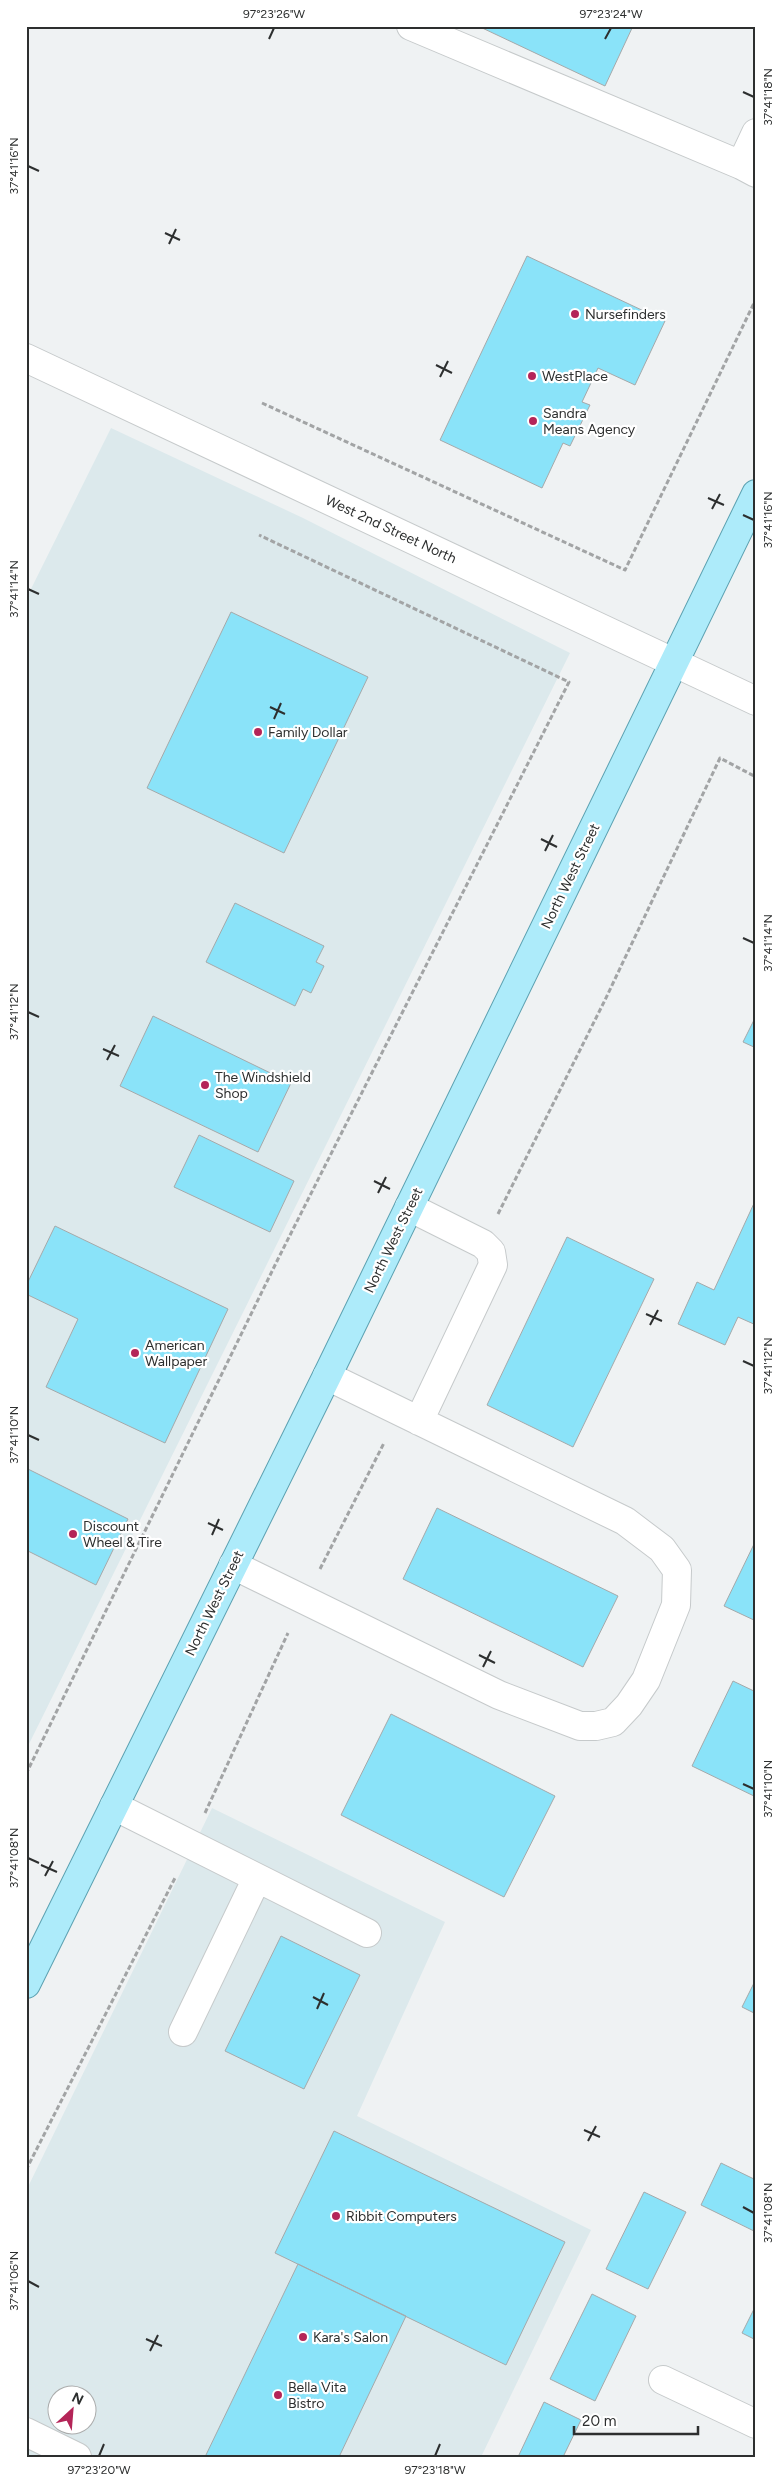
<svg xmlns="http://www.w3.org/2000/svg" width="782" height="2483" font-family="Figtree,sans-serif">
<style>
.built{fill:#dce9ec;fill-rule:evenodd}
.building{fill:#8ae3f9;stroke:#a5a9aa}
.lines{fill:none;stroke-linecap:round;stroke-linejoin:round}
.minor-casing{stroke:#c6cacb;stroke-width:30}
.major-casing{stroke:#5ca1b1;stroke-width:30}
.path{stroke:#a2a4a5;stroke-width:3;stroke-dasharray:5 2.5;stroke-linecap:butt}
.minor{stroke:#fff;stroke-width:28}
.major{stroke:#adebfa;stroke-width:28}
.ticks{fill:none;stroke:#2d2f2f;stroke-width:2}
.poi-dot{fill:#b42558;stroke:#fff;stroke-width:2}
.labels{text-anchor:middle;stroke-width:4.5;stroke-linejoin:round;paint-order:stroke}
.poi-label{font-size:14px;fill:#2d2f2f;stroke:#fff;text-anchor:start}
.street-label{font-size:14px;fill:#2d2f2f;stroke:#fff}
.neatline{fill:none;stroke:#2d2f2f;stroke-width:2}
.ticks-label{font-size:12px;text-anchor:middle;fill:#2d2f2f}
</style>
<rect width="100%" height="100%" fill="#eff2f3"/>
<!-- built -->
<path class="built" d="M111 428 303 518 570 653 26 1750V599Z
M212 1808 445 1922 357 2116 591 2230 481 2457H26V2191ZM58 2396H88V2426H58Z"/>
<!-- building -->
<path class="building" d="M478 26H633L605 86Z
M527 256 665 321 635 385 598 368 582 402 590 405 570 446 563 443 542 488 440 440Z
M231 612 368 677 284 853 147 788Z
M235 903 324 946 316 962 324 966 311 993 303 989 295 1006 206 962Z
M153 1016 291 1083 258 1152 120 1086Z
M756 1016V1048L743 1042Z
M199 1135 294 1181 270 1232 174 1187Z
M756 1199V1325L738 1317 725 1345 678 1324 697 1282 714 1290Z
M55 1226 228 1309 165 1443 46 1387 78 1319 26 1294V1286Z
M567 1237 654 1279 573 1447 487 1405Z
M26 1468 128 1519 96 1585 26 1550Z
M437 1508 618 1596 583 1667 403 1579Z
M756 1540V1621L724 1606Z
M733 1681 756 1692V1797L692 1766Z
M391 1714 555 1796 504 1897 341 1815Z
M281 1936 360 1975 304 2089 225 2051Z
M756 1979V2014L742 2007Z
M334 2131 565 2242 506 2365 275 2253Z
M721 2163 756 2180V2232L701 2205Z
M644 2192 686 2212 648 2289 606 2269Z
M298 2264 406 2316 339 2457H205Z
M592 2294 636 2316 595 2401 550 2379Z
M756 2305V2340L742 2333Z
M544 2402 581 2420 563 2457H518Z"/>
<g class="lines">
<!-- minor casing -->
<g class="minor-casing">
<path id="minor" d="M411 26 741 165
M756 133 741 165 756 173
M26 358 756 701
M409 1207 483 1244 491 1252 493 1265 419 1421
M233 1565 499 1695 580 1726H596L613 1722 629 1705 646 1680 676 1605 677 1570 662 1549 625 1521 327 1376
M114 1806 367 1933
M183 2032 257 1878
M663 2380 756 2424
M26 2432 77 2457"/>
</g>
<!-- major casing -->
<g class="major-casing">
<path id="major" d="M26 1984 327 1376 756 494"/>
</g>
<!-- path -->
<path class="path" d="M262 403 625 570 756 299
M498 1214 605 1000 720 758 756 777
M320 1569 384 1443
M26 1774 279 1257 569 682 259 535
M205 1813 288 1633
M26 2170 176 1876"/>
<!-- minor -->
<use href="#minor" class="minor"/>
<!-- major -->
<use href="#major" class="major"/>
</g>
<!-- ticks -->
<path class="ticks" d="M269 39 274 28M605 39 611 28M743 92 754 97M28 166 39 171M165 233 180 240M169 244 176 229M436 365 452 373M440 377 448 361M708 498 724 505M712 509 720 494M743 515 754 520M28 589 39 594M270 707 285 714M274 719 281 703M541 839 557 847M545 851 553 835M743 938 754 943M28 1012 39 1017M103 1049 119 1056M107 1060 115 1045M374 1181 390 1189M378 1193 386 1177M646 1314 662 1321M650 1325 658 1310M743 1361 754 1366M28 1435 39 1440M208 1523 223 1530M212 1535 219 1519M479 1655 495 1663M483 1667 491 1651M743 1784 754 1789M28 1858 39 1863M41 1865 57 1872M45 1876 53 1861M313 1997 328 2005M317 2009 324 1993M584 2130 600 2137M588 2141 596 2126M743 2207 754 2213M28 2281 39 2287M146 2339 162 2346M150 2351 158 2335M99 2456 104 2444M435 2456 440 2444"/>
<!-- markers -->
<g class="poi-dot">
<circle cx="575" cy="314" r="5"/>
<circle cx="532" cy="376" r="5"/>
<circle cx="533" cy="421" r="5"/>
<circle cx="258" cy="732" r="5"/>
<circle cx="205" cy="1085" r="5"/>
<circle cx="135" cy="1353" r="5"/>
<circle cx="73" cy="1534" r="5"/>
<circle cx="336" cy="2216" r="5"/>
<circle cx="303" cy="2337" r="5"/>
<circle cx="278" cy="2395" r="5"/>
</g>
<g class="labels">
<!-- poi labels -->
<g class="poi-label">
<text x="585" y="319">Nursefinders</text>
<text x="542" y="381">WestPlace</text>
<text x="543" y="418">Sandra<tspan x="543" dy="16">Means Agency</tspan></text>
<text x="268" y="737">Family Dollar</text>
<text x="215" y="1082">The Windshield<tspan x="215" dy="16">Shop</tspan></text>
<text x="145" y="1350">American<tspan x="145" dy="16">Wallpaper</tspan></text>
<text x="83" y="1531">Discount<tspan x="83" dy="16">Wheel &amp; Tire</tspan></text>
<text x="346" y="2221">Ribbit Computers</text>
<text x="313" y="2342">Kara's Salon</text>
<text x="288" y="2392">Bella Vita<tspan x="288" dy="16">Bistro</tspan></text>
</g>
<!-- street labels -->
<g class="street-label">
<text transform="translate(391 529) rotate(25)" y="5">West 2nd Street North</text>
<text transform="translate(570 876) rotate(-64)" y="5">North West Street</text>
<text transform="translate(393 1240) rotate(-64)" y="5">North West Street</text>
<text transform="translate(214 1603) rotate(-64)" y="5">North West Street</text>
</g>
</g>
<!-- border -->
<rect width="782" height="2483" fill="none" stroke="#ffffff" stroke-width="55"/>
<!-- north arrow -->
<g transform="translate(72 2410) rotate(26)"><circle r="24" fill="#ffffff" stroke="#abacac"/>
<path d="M0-4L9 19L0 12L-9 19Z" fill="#b42558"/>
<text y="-8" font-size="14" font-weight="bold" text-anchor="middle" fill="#2d2f2f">N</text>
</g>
<!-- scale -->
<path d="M574 2426v8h124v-8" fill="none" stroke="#2d2f2f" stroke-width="2.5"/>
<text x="582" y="2426" font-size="15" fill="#2d2f2f" stroke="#ffffff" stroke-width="4" paint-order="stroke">20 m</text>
<rect x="28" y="28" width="726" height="2428" class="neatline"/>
<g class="ticks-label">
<text x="274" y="18">97°23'26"W</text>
<text x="611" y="18">97°23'24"W</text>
<text transform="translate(768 97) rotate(-90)" y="4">37°41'18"N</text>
<text transform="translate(14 166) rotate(-90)" y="4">37°41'16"N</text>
<text transform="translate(768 520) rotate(-90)" y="4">37°41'16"N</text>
<text transform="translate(14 589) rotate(-90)" y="4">37°41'14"N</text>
<text transform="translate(768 943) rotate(-90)" y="4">37°41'14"N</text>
<text transform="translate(14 1012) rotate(-90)" y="4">37°41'12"N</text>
<text transform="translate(768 1366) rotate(-90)" y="4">37°41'12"N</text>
<text transform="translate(14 1435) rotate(-90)" y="4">37°41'10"N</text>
<text transform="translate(768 1789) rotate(-90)" y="4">37°41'10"N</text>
<text transform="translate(14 1858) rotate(-90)" y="4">37°41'08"N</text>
<text transform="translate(768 2213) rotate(-90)" y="4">37°41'08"N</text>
<text transform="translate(14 2281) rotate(-90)" y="4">37°41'06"N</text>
<text x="99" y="2474">97°23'20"W</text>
<text x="435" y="2474">97°23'18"W</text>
</g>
</svg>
